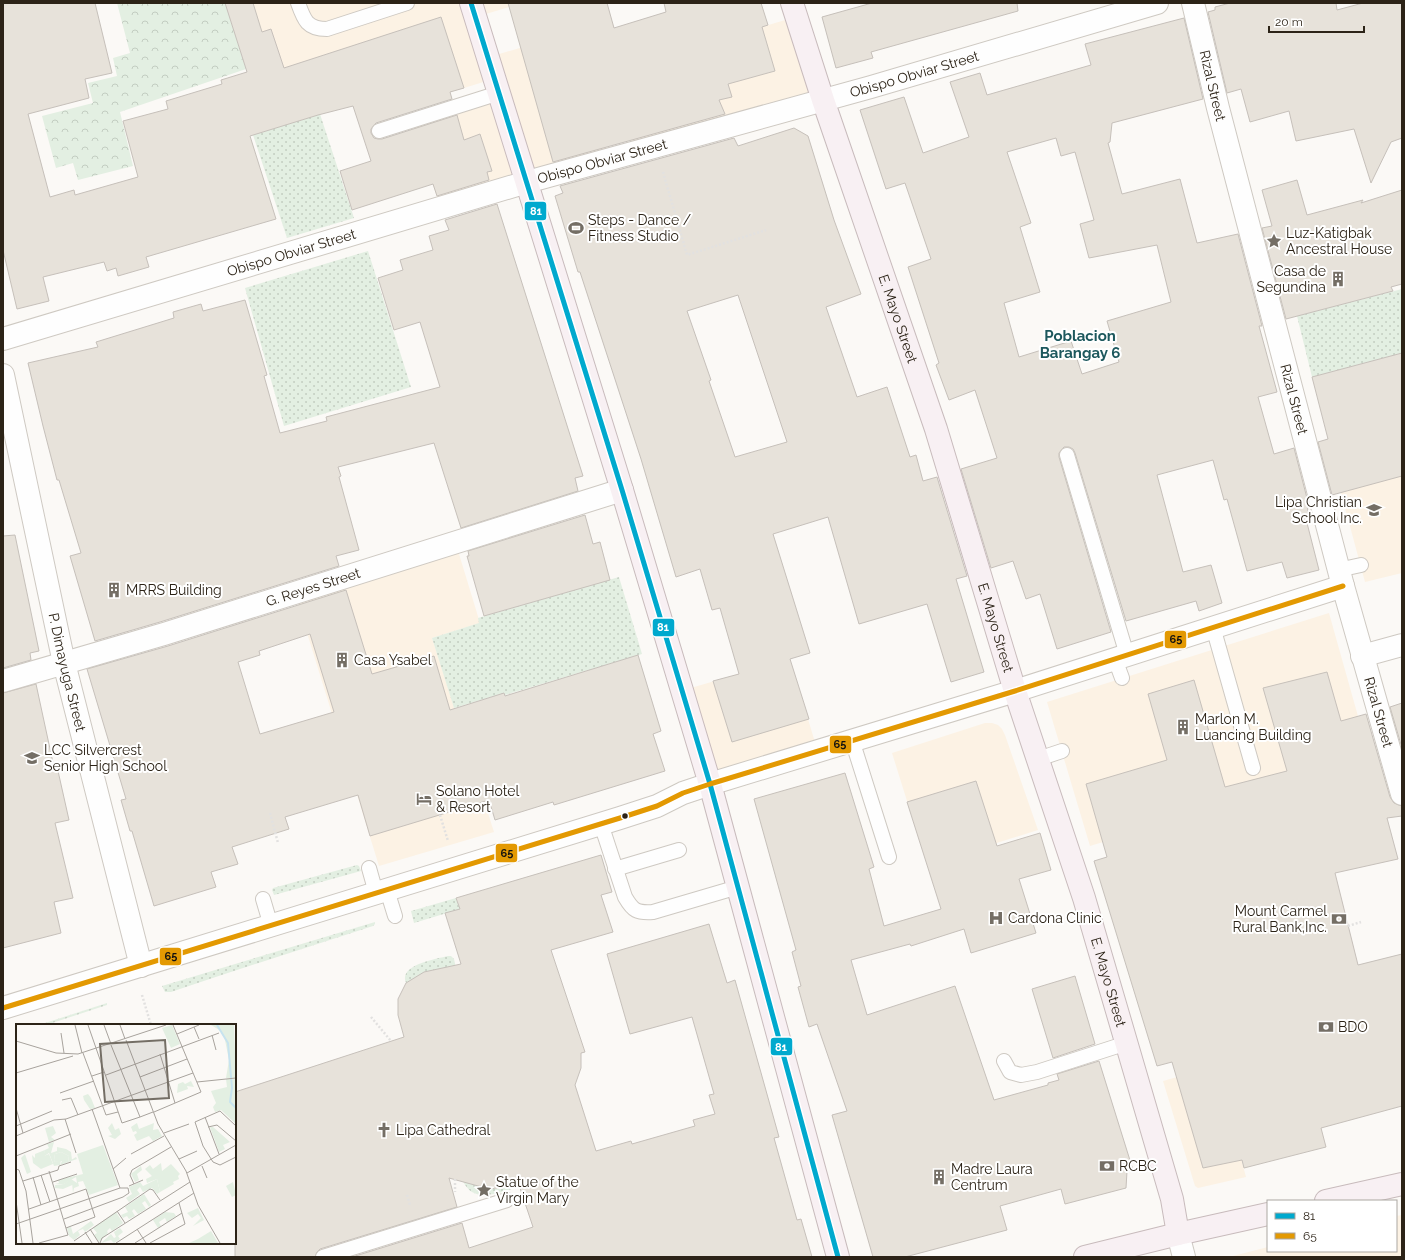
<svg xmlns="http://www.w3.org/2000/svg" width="1405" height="1260" font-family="Raleway,sans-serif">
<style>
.built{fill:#fcf2e4}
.green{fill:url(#green-dots)}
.forest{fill:url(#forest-crowns)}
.building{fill:#e7e2da;stroke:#c6c0ba;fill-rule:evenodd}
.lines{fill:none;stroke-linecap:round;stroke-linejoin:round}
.service-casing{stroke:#cec9c2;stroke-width:16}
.minor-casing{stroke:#cec9c2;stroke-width:24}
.tertiary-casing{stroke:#cec9c2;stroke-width:24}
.primary-casing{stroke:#c8bbbc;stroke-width:24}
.path{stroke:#e2e1e0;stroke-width:2.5;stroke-dasharray:2 2;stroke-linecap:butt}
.service{stroke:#fefefe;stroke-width:14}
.minor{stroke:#fefefe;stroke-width:22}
.tertiary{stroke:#fefefe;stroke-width:22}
.primary{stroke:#f8f0f3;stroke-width:22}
.bus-1-casing{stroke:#fff;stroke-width:8}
.bus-2-casing{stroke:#fff;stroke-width:8}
.bus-1{stroke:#00a9ce;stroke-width:5}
.bus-2{stroke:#e39902;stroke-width:5}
.bus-dot{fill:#2c2317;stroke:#fff;stroke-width:1.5}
.labels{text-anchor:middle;stroke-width:4;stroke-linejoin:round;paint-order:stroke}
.street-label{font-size:14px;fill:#2c2317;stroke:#fff}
.poi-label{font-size:14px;fill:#2c2317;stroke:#fff;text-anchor:start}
.neighbourhood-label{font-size:15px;font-weight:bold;fill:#1d585d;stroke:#fff}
.inset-river{fill:none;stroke:#c7e3ef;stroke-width:2}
.inset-road{fill:none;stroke:#a8a39d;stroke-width:1}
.view{fill:#746e65;fill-opacity:0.15;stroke:#746e65;stroke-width:2}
.inset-edge{fill:none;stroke:#2c2317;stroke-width:2}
.line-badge{stroke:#fff;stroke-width:1.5}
.badge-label{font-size:11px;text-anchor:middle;font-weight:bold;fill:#fff}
.pale-badge-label{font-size:11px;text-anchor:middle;font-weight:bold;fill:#111}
</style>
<defs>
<pattern id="green-dots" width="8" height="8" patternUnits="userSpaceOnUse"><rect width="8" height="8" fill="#e3efe2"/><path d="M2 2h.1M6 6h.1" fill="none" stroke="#c3cdc1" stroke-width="1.8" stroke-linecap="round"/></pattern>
<pattern id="forest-crowns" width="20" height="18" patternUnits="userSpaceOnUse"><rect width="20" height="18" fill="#e3efe2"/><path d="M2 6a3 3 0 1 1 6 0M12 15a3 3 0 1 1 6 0" fill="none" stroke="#c3cdc1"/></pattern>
</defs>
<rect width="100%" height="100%" fill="#fbf9f6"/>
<!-- built -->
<path class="built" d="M225 3H469L493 79 358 121 353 106 334 102 267 131Z
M472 3H522L476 17Z
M795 17 821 99 635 152 629 132 715 41Z
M612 21 624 61 586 72 609 158 528 180 489 57Z
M498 95 525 181 440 206 412 122Z
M1402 438V573L1365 582 1331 456Z
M456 544 480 623 432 638 494 832 379 866 295 594Z
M1329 613 1379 791 1101 835 1103 842 1090 846 1047 702Z
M790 659 817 749 711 781 684 690Z
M985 723H992L998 725 1002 729 1005 735 1038 830 927 865 892 753Z
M1216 1066 1246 1177 1198 1188 1195 1186 1163 1081Z
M1402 1215V1257H1229L1268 1247V1251H1396V1216Z"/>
<!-- green -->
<path class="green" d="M320 114 354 218 287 238 253 135Z
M368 251 411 387 284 426 245 288Z
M1402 289V353L1312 377 1297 316Z
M619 577 642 654 505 695 504 693 454 708 432 638 479 623 478 618Z
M357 865 359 866 361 871 274 895 272 890 273 888Z
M456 898 460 909 414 923 411 911Z
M375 922V924L373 926C306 948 238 969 171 992H165L162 986Z
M448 956H451L454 959 456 968C434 968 425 971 406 983 398 965 436 959 448 956Z
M107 1003V1005L46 1025H39Z
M460 1177 489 1189H496L531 1182C516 1187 486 1201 472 1192 467 1189 464 1183 460 1177Z"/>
<!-- forest -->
<path class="forest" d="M117 3H225L246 69 120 112 133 166 78 180 73 163 56 168 42 116 93 103 88 83 117 76 113 58 130 53Z"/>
<!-- building -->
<path class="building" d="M3 3H95L112 73 85 79 89 98 28 114 50 197 74 190 75 195 138 177 123 121 168 109 166 101 222 84 221 80 247 72 225 3H253L262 32 271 29 284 68 441 17 464 88 450 92 452 99 376 123 371 129V133L374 138 378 139H382L457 115 464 140 480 134 492 171 487 172 489 180 437 196 433 184 352 210 340 171 371 161 353 106 318 115 250 136 276 219 146 257 149 267 118 276 116 268 107 271 104 262 43 277 49 301 17 309 3 250Z
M508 3H607L614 28 666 12 664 3H761L768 25 762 27 775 71 728 84 732 97 719 100 725 114 553 162Z
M872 3H1017L1018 11 871 52 873 58 836 68 822 17Z
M1230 3H1336L1337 10 1363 3H1402V138L1391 142 1371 183 1354 129 1296 141 1289 111 1250 122 1241 89 1227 93 1208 12 1215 10V7Z
M1184 18 1203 99 1112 123 1110 142 1108 143 1122 194 1180 179 1197 243 1238 234 1262 326H1259L1277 392 1258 397 1274 454 1294 448 1308 502 1307 523 1319 570 1287 578 1282 562 1247 571 1227 499 1224 500 1213 460 1157 475 1183 572 1211 565 1222 603 1199 611 1196 601 1126 621 1075 453 1073 449 1069 447H1064L1059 453V457L1111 632 1057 649 1040 594 1026 599 1013 561 991 568 961 469 997 458 975 390 949 400 936 365 939 363 908 267 931 259 905 183 886 189 860 110 904 97 923 153 969 137 950 82 980 73 987 95 1091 65 1085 44ZM1056 138 1061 156 1075 152 1094 220 1080 224 1089 258 1157 245 1171 302 1107 321 1119 362 1082 374 1071 341 1019 357 1004 303 1040 292 1020 227 1031 223 1007 152Z
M794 128 808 136 834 220 861 294 826 307 857 397 887 387 910 457 916 455 923 481 937 477 967 576 956 579 984 672 951 682 927 604 859 624 828 517 773 534 810 653 790 659 809 719 732 742 713 681 739 674 720 608 712 610 700 569 676 577 641 459 580 272H578L555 196 563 193 560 186 734 138 738 146ZM738 295 787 442 735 457 709 381 711 380 687 311Z
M1297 180 1307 215 1363 200 1361 203 1402 190V284L1391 287 1393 291 1286 319 1262 228 1272 226 1262 190Z
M497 204 583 476 575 478 578 491 461 528 434 443 338 467 341 476 339 477 359 550 336 556 339 566 160 622 95 641 70 556 81 553 59 480H57L43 426 28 363 98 347 96 342 174 318 173 312 201 304 203 311 245 300 267 375 264 376 280 433 327 421 326 417 440 387 420 322 394 330 378 278 403 270 400 260 433 250 429 236 449 230 445 220Z
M1402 353V476L1332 495 1318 442 1328 439 1312 377Z
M585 515 593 544 600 542 610 580 484 616 467 556H469L468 551Z
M15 535 39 651 30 653 31 660 3 668V536Z
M346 590 372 674 434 656 450 710 504 693 505 696 638 655 661 731 653 734 665 771 554 805 553 802 495 820 489 800 370 836 358 795 285 817 289 829 232 847 238 864 211 872 216 887 154 906 132 831H130L121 800 126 799 87 669 168 646ZM310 634 334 712 260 734 238 662 260 655 259 651Z
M1327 672 1341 721 1366 714 1390 797 1394 803 1402 806V816L1387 818 1398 859 1335 873 1358 965 1402 954V1106L1321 1128 1326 1147 1244 1168 1242 1160 1203 1168 1172 1062 1157 1066 1114 926 1094 861 1107 857 1086 784 1167 760 1148 694 1194 680 1225 787 1287 771 1263 688Z
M36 684 55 772 58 771 69 820 55 823 73 898 54 902 61 933 3 948V693Z
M1402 703V748L1390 707Z
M845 773 874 867 869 869 884 926 941 909 907 802 976 781 997 846 1040 833 1051 870 1019 879 1036 933 971 953 964 929 911 946 910 944 851 960 867 1015 955 986 994 1100 1048 1085V1083L1059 1080 1057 1074 1099 1061 1133 1170 1127 1171 1126 1188 1065 1204 1061 1189 1000 1206 1007 1230 905 1257H873L832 1115 847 1111 817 1024 809 1027 798 987 801 986 792 952 796 950 754 799Z
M601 855 612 892 601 895 613 932 551 950 585 1052 581 1053V1068L575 1085 596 1151 631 1141 632 1144 695 1126 693 1120 715 1114 709 1095 714 1094 692 1017 630 1034 607 954 709 924 727 983 735 980 779 1137 774 1138 797 1220 801 1219 812 1257H352L462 1223 469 1248 533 1227 519 1185 489 1189 449 1178 457 1207 320 1249 317 1252 315 1257H235V1092L404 1037 398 1015V999L406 983 424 972 461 964 445 913 460 909 456 898Z
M1075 976 1095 1044 1053 1058 1032 989Z"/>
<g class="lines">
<!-- service casing -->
<g class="service-casing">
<path id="service" d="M298 3C304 20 307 29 327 29L407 3
M379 131 499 93
M1067 455 1127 655
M1338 570 1361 565
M1213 627 1253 768
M1115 659 1122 678
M852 740 889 857
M1038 759 1062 751
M601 824 625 897C633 911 637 913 653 912L738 887
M369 868 376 893
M615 869 679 850
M387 890 395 916
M263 899 271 926
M1004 1061 1010 1072 1021 1075 1037 1072 1127 1043
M323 1257 507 1200"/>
</g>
<!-- minor casing -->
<g class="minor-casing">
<g id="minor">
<path id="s1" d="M1193 3 1218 108 1343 586 1402 794"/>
<path id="s2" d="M3 339 527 182"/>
<path id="s3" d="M3 375 64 663 141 966"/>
<path d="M1362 656 1402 645"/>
<path id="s4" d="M3 681 164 634 622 490"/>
<path d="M710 784 1015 691 1343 586"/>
</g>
</g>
<!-- tertiary casing -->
<g class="tertiary-casing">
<g id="tertiary">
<path id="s5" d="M527 182 871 87 1157 3"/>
<path d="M3 1008 620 818 657 806 683 793 710 784"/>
<path d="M1178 1234 1184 1257"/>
</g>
</g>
<!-- primary casing -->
<g class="primary-casing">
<g id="primary">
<path d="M471 3 622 490 710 784 838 1257"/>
<path id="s6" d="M792 3 823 100 936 429 1015 691 1084 898 1172 1199 1178 1234"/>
<path d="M1326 1201 1402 1184"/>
<path d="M1085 1257 1178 1234 1268 1214"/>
</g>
</g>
<!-- path -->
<path class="path" d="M663 172 687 255 766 230
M270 813 278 843
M440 815 448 841
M1348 926 1361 922
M142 995 151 1025
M371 1017 391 1041
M455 1179V1192
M526 1187 548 1180
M407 1195 410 1205"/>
<!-- service -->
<use href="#service" class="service"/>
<!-- minor -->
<use href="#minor" class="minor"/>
<!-- tertiary -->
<use href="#tertiary" class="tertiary"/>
<!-- primary -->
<use href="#primary" class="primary"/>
<!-- bus-1 casing -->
<g class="bus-1-casing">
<path id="bus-1" d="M471 3 622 490 710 784 838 1257"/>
</g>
<!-- bus-2 casing -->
<g class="bus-2-casing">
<path id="bus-2" d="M3 1008 620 818 657 806 683 793 710 784 1015 691 1343 586"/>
</g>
<!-- bus-1 -->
<use href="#bus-1" class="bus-1"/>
<!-- bus-2 -->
<use href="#bus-2" class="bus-2"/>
</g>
<!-- icons -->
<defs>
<g id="stadium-bare" transform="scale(1.2)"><path d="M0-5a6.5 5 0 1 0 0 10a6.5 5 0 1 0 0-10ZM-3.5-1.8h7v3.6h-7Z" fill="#746e65" stroke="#fff" stroke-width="2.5" paint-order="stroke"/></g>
<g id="sight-bare" transform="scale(1.2)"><path d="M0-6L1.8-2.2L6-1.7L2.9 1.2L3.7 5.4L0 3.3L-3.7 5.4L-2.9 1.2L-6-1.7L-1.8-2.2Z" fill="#746e65" stroke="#fff" stroke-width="2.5" paint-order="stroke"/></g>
<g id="building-bare" transform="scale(1.2)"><path d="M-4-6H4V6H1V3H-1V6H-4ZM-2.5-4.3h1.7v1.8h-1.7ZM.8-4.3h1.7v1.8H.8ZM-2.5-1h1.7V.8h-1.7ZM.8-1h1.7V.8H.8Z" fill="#746e65" stroke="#fff" stroke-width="2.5" paint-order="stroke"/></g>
<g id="school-bare" transform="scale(1.2)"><path d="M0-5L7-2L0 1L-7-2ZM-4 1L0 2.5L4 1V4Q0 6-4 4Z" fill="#746e65" stroke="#fff" stroke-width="2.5" paint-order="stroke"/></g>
<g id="hotel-bare" transform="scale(1.2)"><path d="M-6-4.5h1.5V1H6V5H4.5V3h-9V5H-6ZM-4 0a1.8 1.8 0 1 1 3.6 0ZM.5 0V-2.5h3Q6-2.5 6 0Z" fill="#746e65" stroke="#fff" stroke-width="2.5" paint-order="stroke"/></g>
<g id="hospital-bare" transform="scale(1.2)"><path d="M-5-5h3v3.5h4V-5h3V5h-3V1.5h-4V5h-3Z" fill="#746e65" stroke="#fff" stroke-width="2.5" paint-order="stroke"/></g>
<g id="bank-bare" transform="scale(1.2)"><path d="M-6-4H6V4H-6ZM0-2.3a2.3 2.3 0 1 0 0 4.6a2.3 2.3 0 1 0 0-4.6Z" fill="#746e65" stroke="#fff" stroke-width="2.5" paint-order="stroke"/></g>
<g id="church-bare" transform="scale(1.2)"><path d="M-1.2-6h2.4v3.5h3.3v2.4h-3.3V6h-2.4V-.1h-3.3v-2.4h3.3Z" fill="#746e65" stroke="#fff" stroke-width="2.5" paint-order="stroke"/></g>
</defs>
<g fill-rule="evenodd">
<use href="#stadium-bare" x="576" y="228"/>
<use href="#sight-bare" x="1274" y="241"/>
<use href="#building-bare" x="1338" y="279"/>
<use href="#school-bare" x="1374" y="510"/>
<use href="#building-bare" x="114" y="590"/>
<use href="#building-bare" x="342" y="660"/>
<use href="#building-bare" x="1183" y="727"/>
<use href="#school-bare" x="32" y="758"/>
<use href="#hotel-bare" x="424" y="799"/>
<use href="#hospital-bare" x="996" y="918"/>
<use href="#bank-bare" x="1339" y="919"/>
<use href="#bank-bare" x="1326" y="1027"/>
<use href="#church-bare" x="384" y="1130"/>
<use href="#bank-bare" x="1107" y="1166"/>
<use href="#building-bare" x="939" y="1177"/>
<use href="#sight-bare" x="484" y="1190"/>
</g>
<!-- markers -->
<circle class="bus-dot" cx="625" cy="816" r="3.5"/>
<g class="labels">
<!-- street labels -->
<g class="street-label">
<text dy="5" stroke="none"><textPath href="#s5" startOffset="402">Obispo Obviar Street</textPath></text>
<text dy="5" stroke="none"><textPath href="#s1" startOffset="85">Rizal Street</textPath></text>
<text dy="5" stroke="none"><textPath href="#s5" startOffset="78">Obispo Obviar Street</textPath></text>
<text dy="5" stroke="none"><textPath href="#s2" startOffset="301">Obispo Obviar Street</textPath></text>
<text dy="5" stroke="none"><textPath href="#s6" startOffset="333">E. Mayo Street</textPath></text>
<text dy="5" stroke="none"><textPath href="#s1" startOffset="409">Rizal Street</textPath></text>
<text dy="5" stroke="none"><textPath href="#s4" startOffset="324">G. Reyes Street</textPath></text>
<text dy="5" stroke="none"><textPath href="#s6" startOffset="657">E. Mayo Street</textPath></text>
<text dy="5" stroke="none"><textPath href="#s3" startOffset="304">P. Dimayuga Street</textPath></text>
<text dy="5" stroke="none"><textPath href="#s1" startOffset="733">Rizal Street</textPath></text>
<text dy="5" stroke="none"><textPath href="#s6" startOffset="1029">E. Mayo Street</textPath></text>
</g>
<!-- poi labels -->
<g class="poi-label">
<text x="588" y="225">Steps - Dance /<tspan x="588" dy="16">Fitness Studio</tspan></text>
<text x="1286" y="238">Luz-Katigbak<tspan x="1286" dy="16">Ancestral House</tspan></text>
<text x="1326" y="276" text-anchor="end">Casa de<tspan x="1326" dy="16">Segundina</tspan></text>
<text x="1362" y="507" text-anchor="end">Lipa Christian<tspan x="1362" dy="16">School Inc.</tspan></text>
<text x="126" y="595">MRRS Building</text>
<text x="354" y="665">Casa Ysabel</text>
<text x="1195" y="724">Marlon M.<tspan x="1195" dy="16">Luancing Building</tspan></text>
<text x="44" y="755">LCC Silvercrest<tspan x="44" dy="16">Senior High School</tspan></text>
<text x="436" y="796">Solano Hotel<tspan x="436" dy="16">&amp; Resort</tspan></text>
<text x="1327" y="916" text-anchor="end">Mount Carmel<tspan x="1327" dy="16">Rural Bank,Inc.</tspan></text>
<text x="1008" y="923">Cardona Clinic</text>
<text x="1338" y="1032">BDO</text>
<text x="396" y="1135">Lipa Cathedral</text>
<text x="1119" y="1171">RCBC</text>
<text x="951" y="1174">Madre Laura<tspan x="951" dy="16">Centrum</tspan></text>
<text x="496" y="1187">Statue of the<tspan x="496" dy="16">Virgin Mary</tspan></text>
</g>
<!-- neighbourhood labels -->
<g class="neighbourhood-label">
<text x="1080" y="341">Poblacion<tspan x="1080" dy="17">Barangay 6</tspan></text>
</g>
</g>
<!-- overview -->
<g transform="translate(16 1024)">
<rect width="220" height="220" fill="#fbf9f6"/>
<path d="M156 1 164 20 155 24 146 4ZM72 70 75 74 79 84 74 85 68 76 67 72ZM194 103H197L214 118 207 121 209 125 203 128ZM87 121 102 161 73 171 67 157 62 158 63 162 58 164 57 169 56 159H61L60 153 48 160H39L43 159 42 156 67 150 61 130ZM29 126 28 132 33 130 37 140 25 145 17 139 16 131 19 134V130ZM45 128 53 132 52 138 60 133 61 135 44 141 46 137 39 138 38 136 39 130ZM9 130 15 148 11 150 5 134ZM141 155 144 168 141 170 136 164 127 168 124 163 121 166 124 170 113 178 110 174 116 170 113 163 124 158 127 162ZM128 170 135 181 133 183 129 177 126 179 130 185 122 190 118 185 116 187 119 192 113 195 111 192 107 194 105 191 112 188 109 183ZM100 188 107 199 96 207 94 204 91 207 92 209 83 218 78 211 81 209 77 204ZM149 188 158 189 160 192 151 198 149 194 143 198 145 202 142 204 137 196ZM75 197 78 201 69 208 67 205 62 207 64 211 58 216 53 212 51 204 55 203 57 210ZM104 204 107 208 102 212 104 215 98 219 95 216 85 219 95 210 98 214 100 213 98 208ZM195 207 202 219H173L182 215Z" fill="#e3efe2"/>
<path d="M195 1H218L220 54H210L213 36 209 16 205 7ZM210 55H220V100L205 86 199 88 197 83 200 79 195 67 211 63ZM175 57 178 63 171 62 172 65 161 69 162 60 167 58 169 60ZM96 99 99 106 103 104 105 110 99 115 92 112 96 111 92 104ZM121 99 123 105 138 99 137 106 142 105 146 112 137 117 133 112 121 117 118 111 121 109 120 107 117 108 115 103ZM37 102 40 109 35 113 39 116 33 118 29 104ZM38 118 35 129 41 127V123L50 125 55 128 56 136 52 138 53 132 45 128 39 130 38 136 39 138 45 136 44 141 38 142 33 129 27 133 29 126 33 124 31 120ZM145 139 146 147 155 140 164 150 162 152 163 155 157 158 158 160 144 168 141 155 131 159 130 155 136 152 129 145 134 141 137 145ZM125 142 126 146 121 150 123 156 119 158 115 150ZM55 155 61 159 47 165 39 164V161L48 160ZM217 158 220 171 216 173 210 162ZM182 184 188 196 177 202 185 194 182 190 176 194 171 189Z" fill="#e3efe2"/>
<path class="inset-river" d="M201 1 212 19 216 64 214 78 220 84"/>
<path class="inset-road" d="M59 1 66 29M72 1 106 99 124 93M88 1 95 20M104 1 109 15M178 3 183 15M45 9 48 29M161 10 183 1M196 11 200 26M110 16 142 100 170 147 182 181 204 219M0 17 40 29 62 30 150 1M95 21 124 93 137 88M67 29 90 91 102 88M144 30 159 79M0 49 57 32M90 51 203 9M76 52 88 48M124 53 171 35M181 58 220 54M44 69 78 57M46 76 55 74 62 91M0 84 7 109M76 85 104 164M138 88 185 68 157 1M189 93 203 130M49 95 60 129M0 102 36 87M220 102 204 87 179 98 187 122 197 138 204 141 220 133M192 103 201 101 220 117M148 109 173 100M0 112 38 96 50 95 177 49M115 130 148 112M0 132 55 110M163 135 181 127M186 142 191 154M0 145 3 146 10 167 17 219M97 145 110 134M171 149 220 121M25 151 34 178M17 153 25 181M7 157 42 146 43 142 55 138M37 158 61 150M118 160 114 151 116 146 155 123M113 162 127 156M0 177 6 219M13 185 70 165 79 193 50 204M101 187 109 199M0 200 104 164H112L113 169 107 173 48 195M74 205 83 219M121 205 130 219M69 208 76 219M58 217 134 165 137 166 144 176M23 219 52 211 33 147M84 219 86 214 174 158M100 219 178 169M119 219 166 189M134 219 169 200 163 179"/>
<path class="view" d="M149 16 153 74 89 78 84 20Z"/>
<rect width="220" height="220" class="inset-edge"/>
</g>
<g class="line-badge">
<rect x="524" y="201" width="23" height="20" rx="4" fill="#00a9ce"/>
<rect x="652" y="618" width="23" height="19" rx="4" fill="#00a9ce"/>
<rect x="1164" y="630" width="23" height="19" rx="4" fill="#e39902"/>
<rect x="829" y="735" width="23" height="19" rx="4" fill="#e39902"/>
<rect x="495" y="843" width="23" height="20" rx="4" fill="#e39902"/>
<rect x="159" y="947" width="23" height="19" rx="4" fill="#e39902"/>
<rect x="770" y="1037" width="23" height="19" rx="4" fill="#00a9ce"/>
</g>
<g class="badge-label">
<text x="536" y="215">81</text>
<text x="663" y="631">81</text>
<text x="781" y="1051">81</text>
</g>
<g class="pale-badge-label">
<text x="1176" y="643">65</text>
<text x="840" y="748">65</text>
<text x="507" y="857">65</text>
<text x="171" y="960">65</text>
</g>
<!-- border -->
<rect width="1405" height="1260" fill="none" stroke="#2c2317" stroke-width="8"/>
<!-- legend -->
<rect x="1267" y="1200" width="130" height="52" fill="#ffffff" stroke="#aba7a2"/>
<rect x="1275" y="1213" width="20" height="6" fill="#00a9ce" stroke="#aba7a2"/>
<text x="1303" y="1220" font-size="12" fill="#2c2317">81</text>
<rect x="1275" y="1233" width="20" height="6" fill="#e39902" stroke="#aba7a2"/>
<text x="1303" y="1240" font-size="12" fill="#2c2317">65</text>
<!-- scale -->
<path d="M1269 26v6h95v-6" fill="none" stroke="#2c2317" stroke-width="2"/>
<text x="1275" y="26" font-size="12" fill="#2c2317" stroke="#ffffff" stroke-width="3" paint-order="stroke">20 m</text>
</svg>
